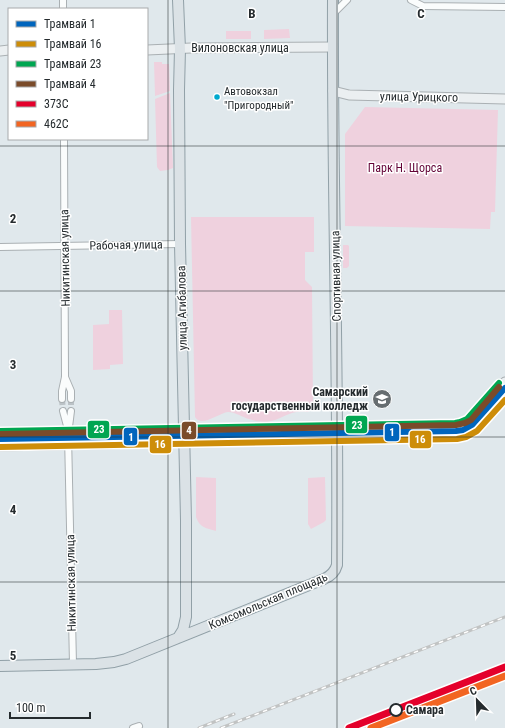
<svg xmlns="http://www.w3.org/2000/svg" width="505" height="728" font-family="'Roboto Condensed',sans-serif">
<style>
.green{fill:#efd1de}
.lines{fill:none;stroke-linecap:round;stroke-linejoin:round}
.street-tunnel{stroke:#bbc2c6;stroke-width:6;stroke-dasharray:6 3;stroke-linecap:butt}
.street-casing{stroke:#aab0b3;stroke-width:8}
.secondary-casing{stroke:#aab0b3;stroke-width:11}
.primary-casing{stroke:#91a0a7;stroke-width:12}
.street{stroke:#fafcfc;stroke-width:6}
.secondary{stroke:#ebeff1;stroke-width:9}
.primary{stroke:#dbe2e6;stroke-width:10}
.rail-casing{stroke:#c1c3c3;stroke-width:3}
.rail{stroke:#fff;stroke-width:1.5;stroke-dasharray:4.5;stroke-linecap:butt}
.rail-1-casing{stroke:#fff;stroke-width:10}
.rail-2-casing{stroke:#fff;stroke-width:10}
.rail-1{stroke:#e4002b;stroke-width:7}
.rail-2{stroke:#f26522;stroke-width:7}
.tram-1-casing{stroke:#fff;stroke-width:9}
.tram-2-casing{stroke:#fff;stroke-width:9}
.tram-3-casing{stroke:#fff;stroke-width:9}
.tram-4-casing{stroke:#fff;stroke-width:9}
.tram-1{stroke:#0065bd;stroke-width:6}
.tram-2{stroke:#cd8d09;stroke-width:6}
.tram-3{stroke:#00a651;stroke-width:6}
.tram-4{stroke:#7a4b2a;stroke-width:6}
.grid{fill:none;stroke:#252b2e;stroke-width:1;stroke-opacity:0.55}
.bus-dot{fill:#00a9ce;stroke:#fff;stroke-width:1.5}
.stop-dot{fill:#fff;stroke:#252b2e;stroke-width:2}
.labels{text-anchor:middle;stroke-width:3;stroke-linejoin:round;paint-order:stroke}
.bus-label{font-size:11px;fill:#252b2e;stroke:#fff;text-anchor:start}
.street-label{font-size:12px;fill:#252b2e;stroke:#fff}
.park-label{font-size:12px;fill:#630236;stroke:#fff}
.poi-label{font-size:12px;font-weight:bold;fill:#252b2e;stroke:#fff;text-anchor:end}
.stop-label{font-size:12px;font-weight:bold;fill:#252b2e;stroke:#fff;text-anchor:start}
.grid-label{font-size:13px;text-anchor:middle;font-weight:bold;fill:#252b2e;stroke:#fff;stroke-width:3;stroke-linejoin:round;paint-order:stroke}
.line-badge{stroke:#fff;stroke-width:1.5}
.badge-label{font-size:11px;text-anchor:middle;font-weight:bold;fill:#fff}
</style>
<rect width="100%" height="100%" fill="#e0e8ec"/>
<!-- green -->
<path class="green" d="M289 29 290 38 264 39V30Z
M226 31H251V39H226Z
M154 62H162V64H169L170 91 155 96Z
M170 93 173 168 168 170 160 171 157 167 155 99Z
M365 107 498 110 495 212H491L490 229 345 226V134Z
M191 217H314V252H305V280L312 287 313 404 308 412C293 408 281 420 267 422 261 422 254 421 249 419 242 417 235 412 228 412 219 413 201 428 195 417Z
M343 245H348L349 246V266L347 268H343Z
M109 310H122L123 364 110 365V369L93 370V325L109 324Z
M196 477 216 478V531C206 528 200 528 196 517Z
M325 477 326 520 324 522 311 529 308 524V478Z"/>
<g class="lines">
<!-- street-tunnel -->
<path class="street-tunnel" d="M62 399 63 411
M71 399V411"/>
<!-- street casing -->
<g class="street-casing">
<path id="street" d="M63 0V9
M411 0 423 6 505 7
M333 14 347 0
M0 247 180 244
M65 377 71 391V399
M62 399V391L65 377 64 139
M63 411 67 426
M71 411 68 435 73 664
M133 728 139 726"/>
</g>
<!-- secondary casing -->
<g class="secondary-casing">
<path id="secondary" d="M147 50 191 48 333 47
M0 51 9 50
M333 91 349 95 505 99
M0 436 456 427C463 426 467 425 472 420L505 382
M0 446 193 442 455 436C461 435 468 434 473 430 484 423 496 405 505 395"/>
</g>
<!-- primary casing -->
<g class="primary-casing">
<path id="primary" d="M178 638 183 630 186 617V520L180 244 179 90 180 49 178 0
M0 666 96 664 114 662 126 659 324 579C331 576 335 572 337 565 339 376 332 188 333 0"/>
</g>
<!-- street -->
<use href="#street" class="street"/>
<!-- secondary -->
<use href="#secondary" class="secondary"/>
<!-- primary -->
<use href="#primary" class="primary"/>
<!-- rail casing -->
<g class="rail-casing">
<path id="rail" d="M199 728 234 714
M221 728 505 617"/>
</g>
<!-- rail -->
<use href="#rail" class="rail"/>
<!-- rail-1 casing -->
<g class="rail-1-casing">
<path id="rail-1" d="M349 728 505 667"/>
</g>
<!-- rail-2 casing -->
<g class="rail-2-casing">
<path id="rail-2" d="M371 728 505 676"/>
</g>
<!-- rail-1 -->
<use href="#rail-1" class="rail-1"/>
<!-- rail-2 -->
<use href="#rail-2" class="rail-2"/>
<!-- tram-1 casing -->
<g class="tram-1-casing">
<path id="tram-1" d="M0 439 456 431 463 430 472 425 505 388"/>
</g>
<!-- tram-2 casing -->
<g class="tram-2-casing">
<path id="tram-2" d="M0 447 457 439 466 437 477 431 505 400"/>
</g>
<!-- tram-3 casing -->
<g class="tram-3-casing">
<path id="tram-3" d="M0 431 455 423 460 422 467 419 499 383"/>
</g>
<!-- tram-4 casing -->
<g class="tram-4-casing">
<path id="tram-4" d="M0 434 456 425 465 423 471 420 499 387"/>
</g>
<!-- tram-1 -->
<use href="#tram-1" class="tram-1"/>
<!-- tram-2 -->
<use href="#tram-2" class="tram-2"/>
<!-- tram-3 -->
<use href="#tram-3" class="tram-3"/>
<!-- tram-4 -->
<use href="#tram-4" class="tram-4"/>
</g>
<!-- grid -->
<path class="grid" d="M168 0V728M337 0V728M0 146H505M0 291H505M0 437H505M0 582H505"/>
<!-- icons -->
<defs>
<g id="university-disc" transform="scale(1)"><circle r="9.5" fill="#666d70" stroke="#fff"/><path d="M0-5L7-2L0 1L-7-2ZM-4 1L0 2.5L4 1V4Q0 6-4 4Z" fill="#fff"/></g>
</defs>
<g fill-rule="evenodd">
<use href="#university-disc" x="382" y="399"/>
</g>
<!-- markers -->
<circle class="bus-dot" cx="217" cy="97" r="3.5"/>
<circle class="stop-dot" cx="396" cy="710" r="6"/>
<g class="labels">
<!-- bus labels -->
<g class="bus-label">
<text x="224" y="95">Автовокзал<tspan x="224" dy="14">"Пригородный"</tspan></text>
</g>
<!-- street labels -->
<g class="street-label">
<text x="240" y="52">Вилоновская улица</text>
<text transform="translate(419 97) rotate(1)" y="4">улица Урицкого</text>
<text transform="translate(126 245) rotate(-1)" y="4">Рабочая улица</text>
<text transform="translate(65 258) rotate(-91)" y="4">Никитинская улица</text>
<text transform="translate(336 276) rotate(-91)" y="4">Спортивная улица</text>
<text transform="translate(182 308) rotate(-91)" y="4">улица Агибалова</text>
<text transform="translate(71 583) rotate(-91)" y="4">Никитинская улица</text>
<text transform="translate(268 601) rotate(-23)" y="4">Комсомольская площадь</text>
</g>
<!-- park labels -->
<g class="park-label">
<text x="405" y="172">Парк Н. Щорса</text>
</g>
<!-- poi labels -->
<g class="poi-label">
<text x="368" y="396">Самарский<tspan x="368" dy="14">государственный колледж</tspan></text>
</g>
<!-- stop labels -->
<g class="stop-label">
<text x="406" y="714">Самара</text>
</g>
</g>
<g class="grid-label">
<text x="252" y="18">B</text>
<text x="421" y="18">C</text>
<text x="13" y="223">2</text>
<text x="13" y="369">3</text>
<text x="13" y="514">4</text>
<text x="13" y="660">5</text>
</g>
<g class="line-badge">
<rect x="345" y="415" width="23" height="19" rx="4" fill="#00a651"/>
<rect x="87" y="420" width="23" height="19" rx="4" fill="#00a651"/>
<rect x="181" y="421" width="16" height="19" rx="4" fill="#7a4b2a"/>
<rect x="384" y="423" width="16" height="19" rx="4" fill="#0065bd"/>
<rect x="123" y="427" width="15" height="19" rx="4" fill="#0065bd"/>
<rect x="409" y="430" width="23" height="19" rx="4" fill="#cd8d09"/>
<rect x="149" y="435" width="23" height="19" rx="4" fill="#cd8d09"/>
</g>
<g class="badge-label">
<text x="357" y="429">23</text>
<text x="99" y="433">23</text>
<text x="189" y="434">4</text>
<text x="392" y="436">1</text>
<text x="131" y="441">1</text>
<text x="420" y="443">16</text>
<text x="160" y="448">16</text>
</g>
<!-- legend -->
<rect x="8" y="8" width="140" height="132" fill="#ffffff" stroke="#a8aaab"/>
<rect x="16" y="21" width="20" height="6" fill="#0065bd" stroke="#a8aaab"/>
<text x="44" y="28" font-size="12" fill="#252b2e">Трамвай 1</text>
<rect x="16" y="41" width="20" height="6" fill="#cd8d09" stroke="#a8aaab"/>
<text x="44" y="48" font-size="12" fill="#252b2e">Трамвай 16</text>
<rect x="16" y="61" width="20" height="6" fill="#00a651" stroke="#a8aaab"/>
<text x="44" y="68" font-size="12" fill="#252b2e">Трамвай 23</text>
<rect x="16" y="81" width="20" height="6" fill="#7a4b2a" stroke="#a8aaab"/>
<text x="44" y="88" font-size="12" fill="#252b2e">Трамвай 4</text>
<rect x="16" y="101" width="20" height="6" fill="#e4002b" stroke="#a8aaab"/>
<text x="44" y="108" font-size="12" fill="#252b2e">373C</text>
<rect x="16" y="121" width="20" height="6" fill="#f26522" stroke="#a8aaab"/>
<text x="44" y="128" font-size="12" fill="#252b2e">462С</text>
<!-- north arrow -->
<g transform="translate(477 700) rotate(337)" stroke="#ffffff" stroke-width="3" paint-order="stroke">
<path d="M0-3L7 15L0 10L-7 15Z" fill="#252b2e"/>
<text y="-6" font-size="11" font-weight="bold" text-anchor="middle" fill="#252b2e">С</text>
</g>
<!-- scale -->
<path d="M10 712v6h80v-6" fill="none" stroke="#252b2e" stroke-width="2"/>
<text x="16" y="712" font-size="12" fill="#252b2e" stroke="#ffffff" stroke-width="3" paint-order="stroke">100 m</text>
</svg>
